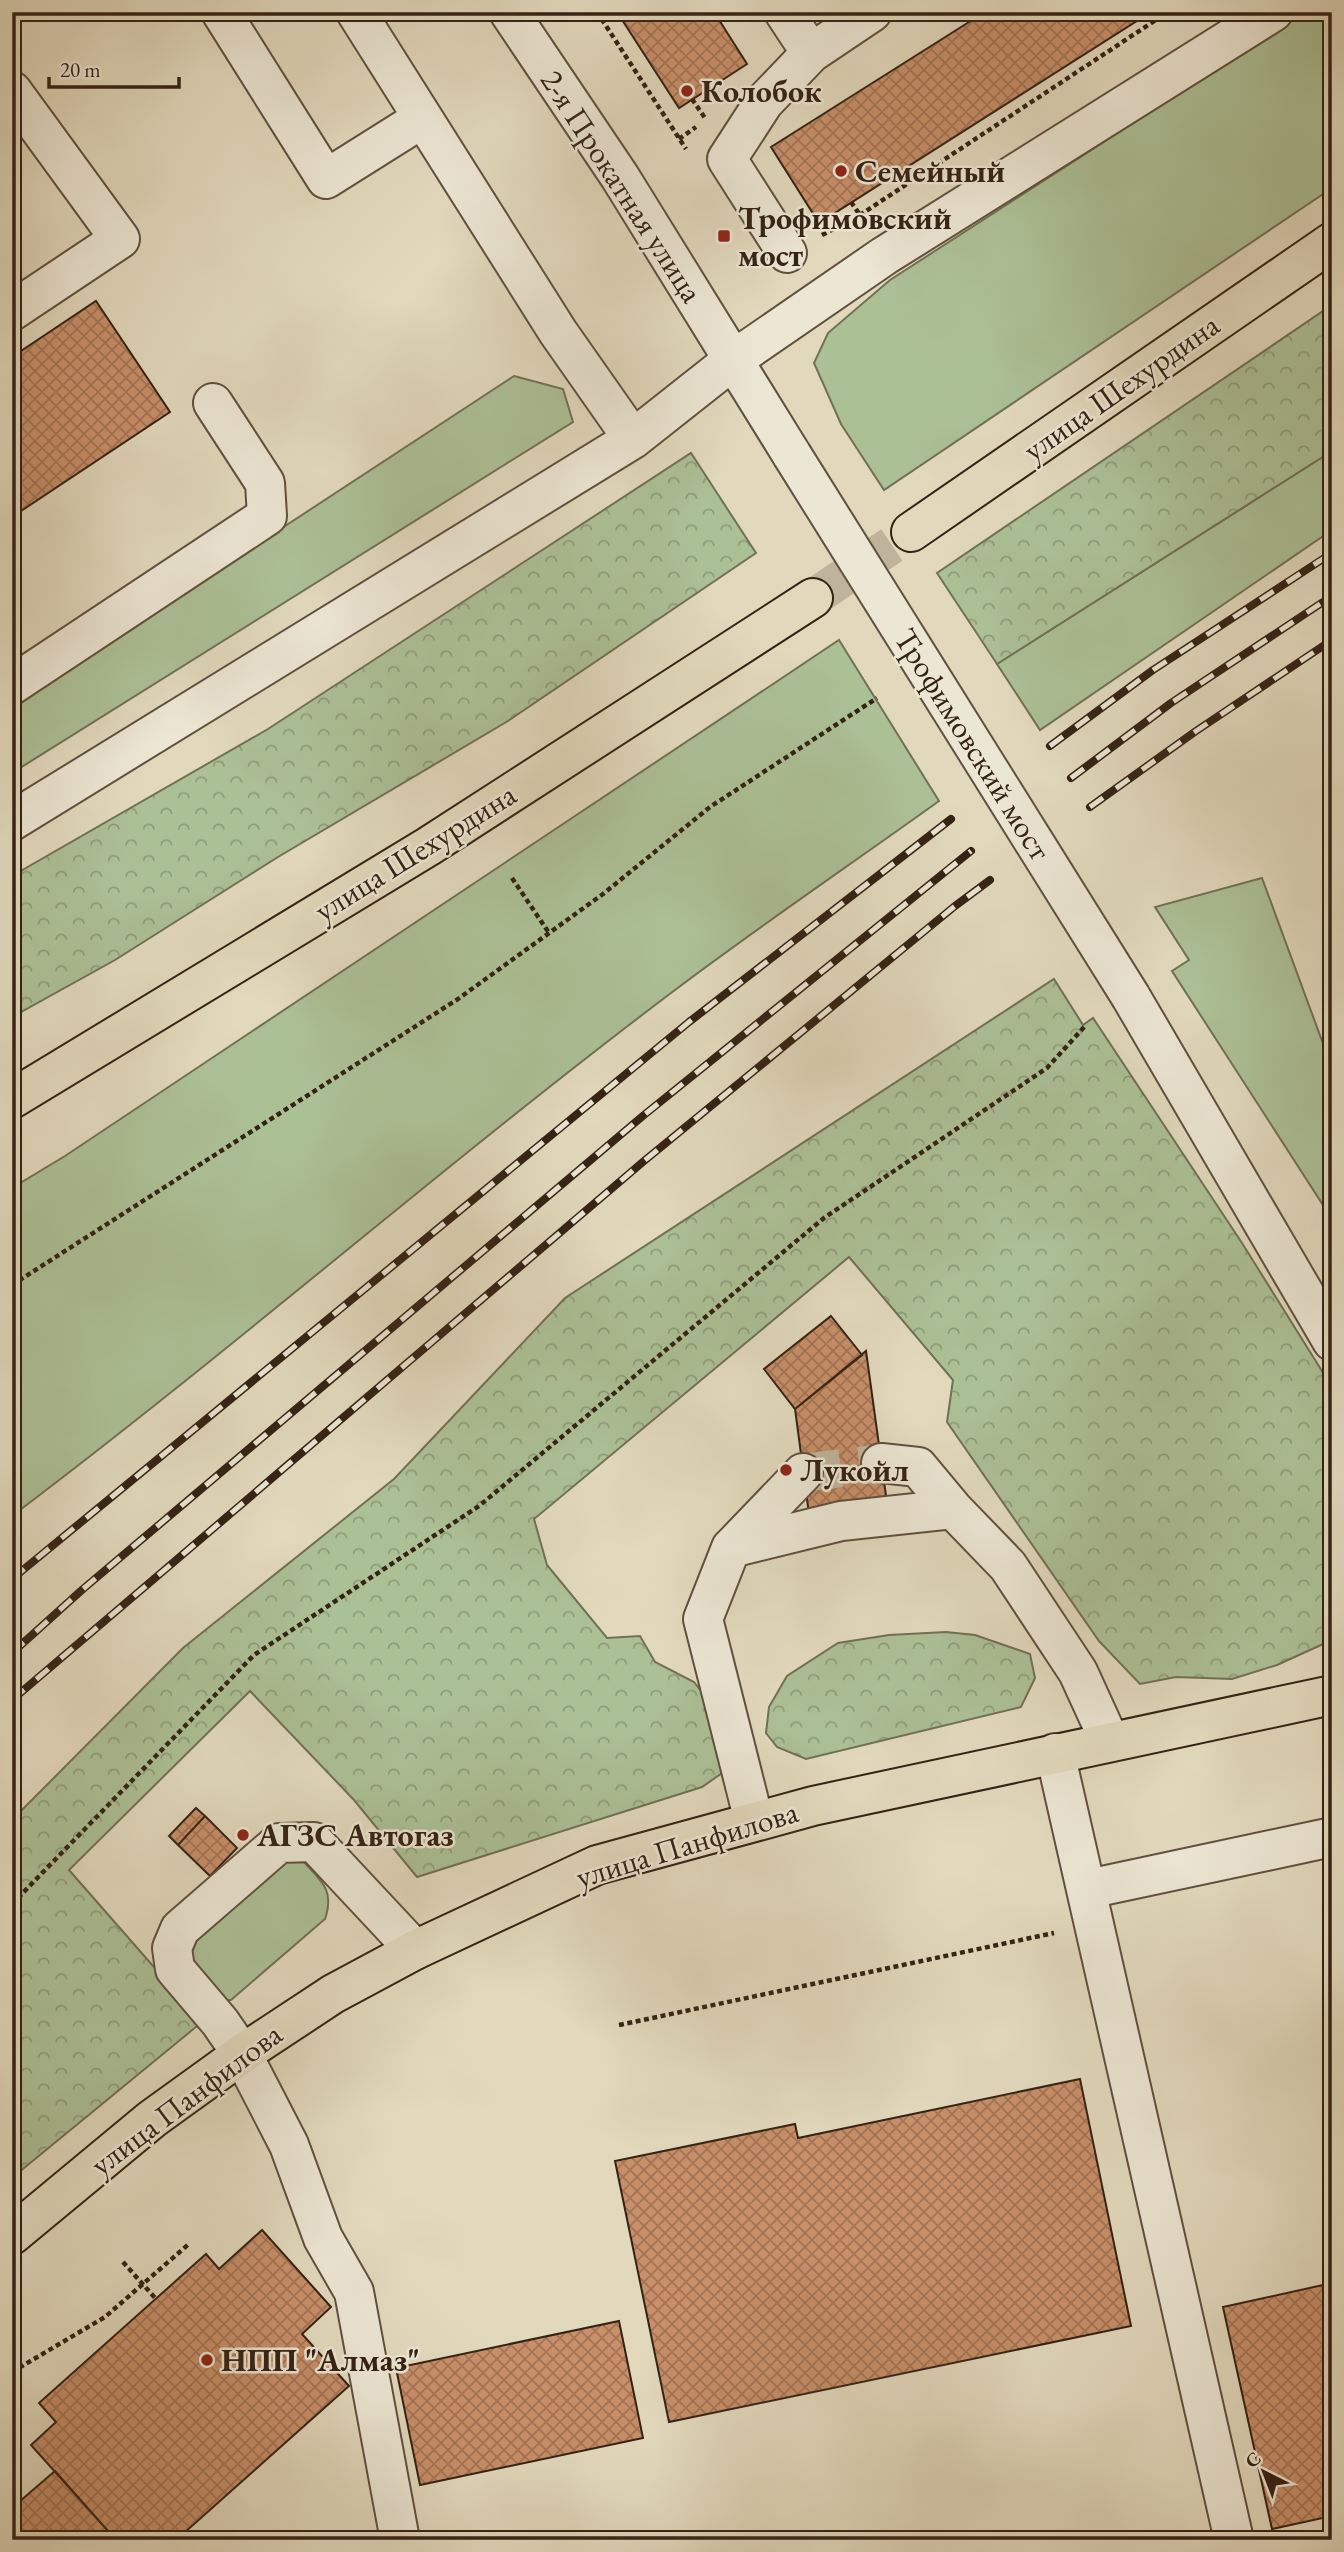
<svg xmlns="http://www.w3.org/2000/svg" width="1344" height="2552" font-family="'EB Garamond',serif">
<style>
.grass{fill:#acc096;stroke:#707156;stroke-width:2}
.forest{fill:url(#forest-crowns);stroke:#707156;stroke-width:2}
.building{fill:url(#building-cross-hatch);stroke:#342215;stroke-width:2}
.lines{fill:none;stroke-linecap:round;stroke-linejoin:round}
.minor-tunnel{stroke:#bfb49b;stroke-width:38;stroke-dasharray:38 19;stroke-linecap:butt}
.major-tunnel{stroke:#bfb49b;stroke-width:38;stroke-dasharray:38 19;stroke-linecap:butt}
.minor-casing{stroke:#60503f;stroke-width:42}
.major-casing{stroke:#342215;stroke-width:42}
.path{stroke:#342215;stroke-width:4.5;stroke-dasharray:5 3.5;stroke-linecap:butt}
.minor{stroke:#ece6d4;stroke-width:38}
.major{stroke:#e2d9bd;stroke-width:38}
.rail-casing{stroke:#342215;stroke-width:8}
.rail{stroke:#ece6d4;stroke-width:5;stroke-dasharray:16;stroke-linecap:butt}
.minor-bridge-casing{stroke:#60503f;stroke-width:42;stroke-linecap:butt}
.minor-bridge{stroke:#ece6d4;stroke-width:38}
.poi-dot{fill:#8f2418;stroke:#ece6d4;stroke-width:2.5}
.labels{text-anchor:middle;stroke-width:5;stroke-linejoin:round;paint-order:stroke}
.poi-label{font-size:32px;font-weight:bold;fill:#342215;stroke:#ece6d4;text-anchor:start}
.street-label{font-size:32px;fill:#342215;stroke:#ece6d4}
</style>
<defs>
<pattern id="forest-crowns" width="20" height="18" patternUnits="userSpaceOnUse" patternTransform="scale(1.75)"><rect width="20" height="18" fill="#acc096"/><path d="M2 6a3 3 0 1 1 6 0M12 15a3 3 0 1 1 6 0" fill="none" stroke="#8d9c79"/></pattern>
<pattern id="building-cross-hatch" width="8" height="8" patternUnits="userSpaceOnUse" patternTransform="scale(1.75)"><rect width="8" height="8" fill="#c88f69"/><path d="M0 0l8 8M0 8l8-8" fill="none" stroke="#a37455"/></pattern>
</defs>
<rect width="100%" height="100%" fill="#e2d9bd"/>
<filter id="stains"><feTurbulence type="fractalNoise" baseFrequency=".00286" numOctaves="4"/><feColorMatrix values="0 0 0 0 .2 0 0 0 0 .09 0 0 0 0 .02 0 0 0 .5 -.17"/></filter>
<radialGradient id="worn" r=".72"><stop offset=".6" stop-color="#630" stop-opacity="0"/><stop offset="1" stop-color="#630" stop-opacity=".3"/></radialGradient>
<!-- grass -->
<path class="grass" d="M1305 12H1332V188L884 490 841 424 814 363 828 333 890 280Z
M514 376 563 389 573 422 12 773V705Z
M1332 451V530L1040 730 997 664Z
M839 640 939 801C850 865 758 927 671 993 447 1162 236 1347 12 1516V1188L65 1156Z
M1262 878 1332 1068V1219L1172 971 1189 960 1155 907Z
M276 1859 302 1860C321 1881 335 1889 325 1919L231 2000H222L185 1963 186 1934Z"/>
<!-- forest -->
<path class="forest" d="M1332 305V451L997 664 937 573Z
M691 453 756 553 508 721 278 857 115 960 12 1017V876L268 729Z
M1054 979 1083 1025 1093 1018 1242 1243 1332 1387V1640L1277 1665 1232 1679 1176 1677 1140 1684 1099 1641 947 1422 953 1380 849 1257 534 1519 547 1565 607 1638 640 1636 655 1662 694 1682 712 1705 725 1771 702 1787 417 1877 354 1800 250 1691 69 1870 202 2022 12 2178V1820L183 1648 394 1479 565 1298Z
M946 1632 975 1635 1030 1654 1035 1678 1021 1707 806 1759 777 1747 766 1733 769 1707 787 1676 838 1643 889 1635Z"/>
<!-- building -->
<path class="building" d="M617 12H714L747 64 679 108Z
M985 12H1151L819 223 771 147Z
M96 301 170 412 12 517V357Z
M831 1316 862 1355 795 1409 764 1369Z
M866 1351 887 1503 809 1514 795 1409Z
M196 1808 205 1816 178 1845 169 1836Z
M205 1816 237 1848 210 1876 178 1845Z
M1080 2079 1131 2326 669 2422 615 2161 795 2124 798 2138Z
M262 2230 331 2307 302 2334 349 2386 184 2533 190 2540H116L31 2445 56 2422 39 2403 206 2254 219 2269Z
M1332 2283V2516L1272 2529 1223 2307Z
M619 2321 643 2438 420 2485 396 2368Z
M55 2471 116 2540H12V2508Z"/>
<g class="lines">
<!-- minor-tunnel -->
<path class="minor-tunnel" d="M803 1473 881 1463"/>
<!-- major-tunnel -->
<path class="major-tunnel" d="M813 598 911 532"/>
<!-- minor casing -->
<g class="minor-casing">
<path id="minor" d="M221 12 326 179 423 118
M356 12 558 332 633 439
M509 12 620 177 792 455
M784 12 811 53
M12 91 120 239 12 311
M787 253 727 159 764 102 811 53 872 12
M12 685 267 516 265 483 213 403
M12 821 633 439 733 360 884 256 1273 12
M1131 997 1332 1341
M881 1463 918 1467 953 1509
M731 1548 803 1473
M1055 1753 1234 2540
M754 1821 703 1619 731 1548 841 1521 953 1509 1008 1566 1078 1672 1110 1742
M1088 1889 1332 1837
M400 2540 354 2292 323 2238 289 2145 242 2054 220 2022 175 1969 172 1948 180 1929 279 1843 314 1842 415 1950"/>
</g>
<!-- major casing -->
<g class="major-casing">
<path id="major" d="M911 532 1332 242
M12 1099 429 846 813 598
M12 2235 152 2119 242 2054 333 1994 415 1950 597 1865 813 1806 1332 1695"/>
</g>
<!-- path -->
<path class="path" d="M597 12 686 149
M692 99 705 118
M679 139 696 127
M851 202 860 215
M822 235 860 215 1168 12
M512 878 549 933
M12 1285 458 999 603 894 710 807 877 698
M12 1904 254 1655 479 1506 824 1218 1047 1068 1086 1025
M619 2025 1054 1933
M123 2262 156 2299
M12 2372 105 2317 190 2243"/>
<!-- minor -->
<use href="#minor" class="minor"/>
<!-- major -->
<use href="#major" class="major"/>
<!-- rail casing -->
<g class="rail-casing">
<path id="rail" d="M1050 746 1153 670 1332 553
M1071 778 1171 703 1332 596
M1090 807 1196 731 1332 640
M12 1579 689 1022 951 819
M12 1653 83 1589 644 1115 971 851
M12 1700 644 1161 955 906 990 880"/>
</g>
<!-- rail -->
<use href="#rail" class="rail"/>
<!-- minor-bridge casing -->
<g class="minor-bridge-casing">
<path id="minor-bridge" d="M792 455 1131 997"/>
</g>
<!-- minor-bridge -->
<use href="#minor-bridge" class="minor-bridge"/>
</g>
<!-- markers -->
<g class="poi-dot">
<circle cx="687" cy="91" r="7"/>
<circle cx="841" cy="171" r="7"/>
<rect x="717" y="229" width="14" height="14" rx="3.5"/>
<circle cx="786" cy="1470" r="7"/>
<circle cx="243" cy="1835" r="7"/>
<circle cx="207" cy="2360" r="7"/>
</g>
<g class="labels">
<!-- poi labels -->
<g class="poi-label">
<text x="701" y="102">Колобок</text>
<text x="855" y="182">Семейный</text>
<text x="738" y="229">Трофимовский<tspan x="738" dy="37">мост</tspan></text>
<text x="800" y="1481">Лукойл</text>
<text x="257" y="1846">АГЗС Автогаз</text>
<text x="221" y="2371">НПП "Алмаз"</text>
</g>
<!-- street labels -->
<g class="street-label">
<text transform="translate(622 186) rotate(57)" y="11">2-я Прокатная улица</text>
<text transform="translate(1121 387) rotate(-35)" y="11">улица Шехурдина</text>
<text transform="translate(973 744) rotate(58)" y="11">Трофимовский мост</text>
<text transform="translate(415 852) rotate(-32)" y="11">улица Шехурдина</text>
<text transform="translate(687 1844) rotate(-17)" y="11">улица Панфилова</text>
<text transform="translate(186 2099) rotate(-37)" y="11">улица Панфилова</text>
</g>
</g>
<!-- margin -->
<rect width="1344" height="2552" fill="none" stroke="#e2d9bd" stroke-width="42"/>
<rect x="14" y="14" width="1316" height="2524" fill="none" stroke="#342215" stroke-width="3.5"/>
<rect x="21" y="21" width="1302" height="2510" fill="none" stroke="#342215" stroke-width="2"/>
<!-- north arrow -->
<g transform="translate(1264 2472) rotate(318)" stroke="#ece6d4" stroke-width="5" paint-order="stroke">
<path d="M0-5L12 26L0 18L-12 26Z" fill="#342215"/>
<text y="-10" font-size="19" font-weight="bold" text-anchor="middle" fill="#342215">С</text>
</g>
<!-- scale -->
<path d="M49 77v10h130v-10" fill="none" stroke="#342215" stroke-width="3.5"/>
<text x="60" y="77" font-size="21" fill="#342215" stroke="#ece6d4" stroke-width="5" paint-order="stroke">20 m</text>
<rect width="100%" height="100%" filter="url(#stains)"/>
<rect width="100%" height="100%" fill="url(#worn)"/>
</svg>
